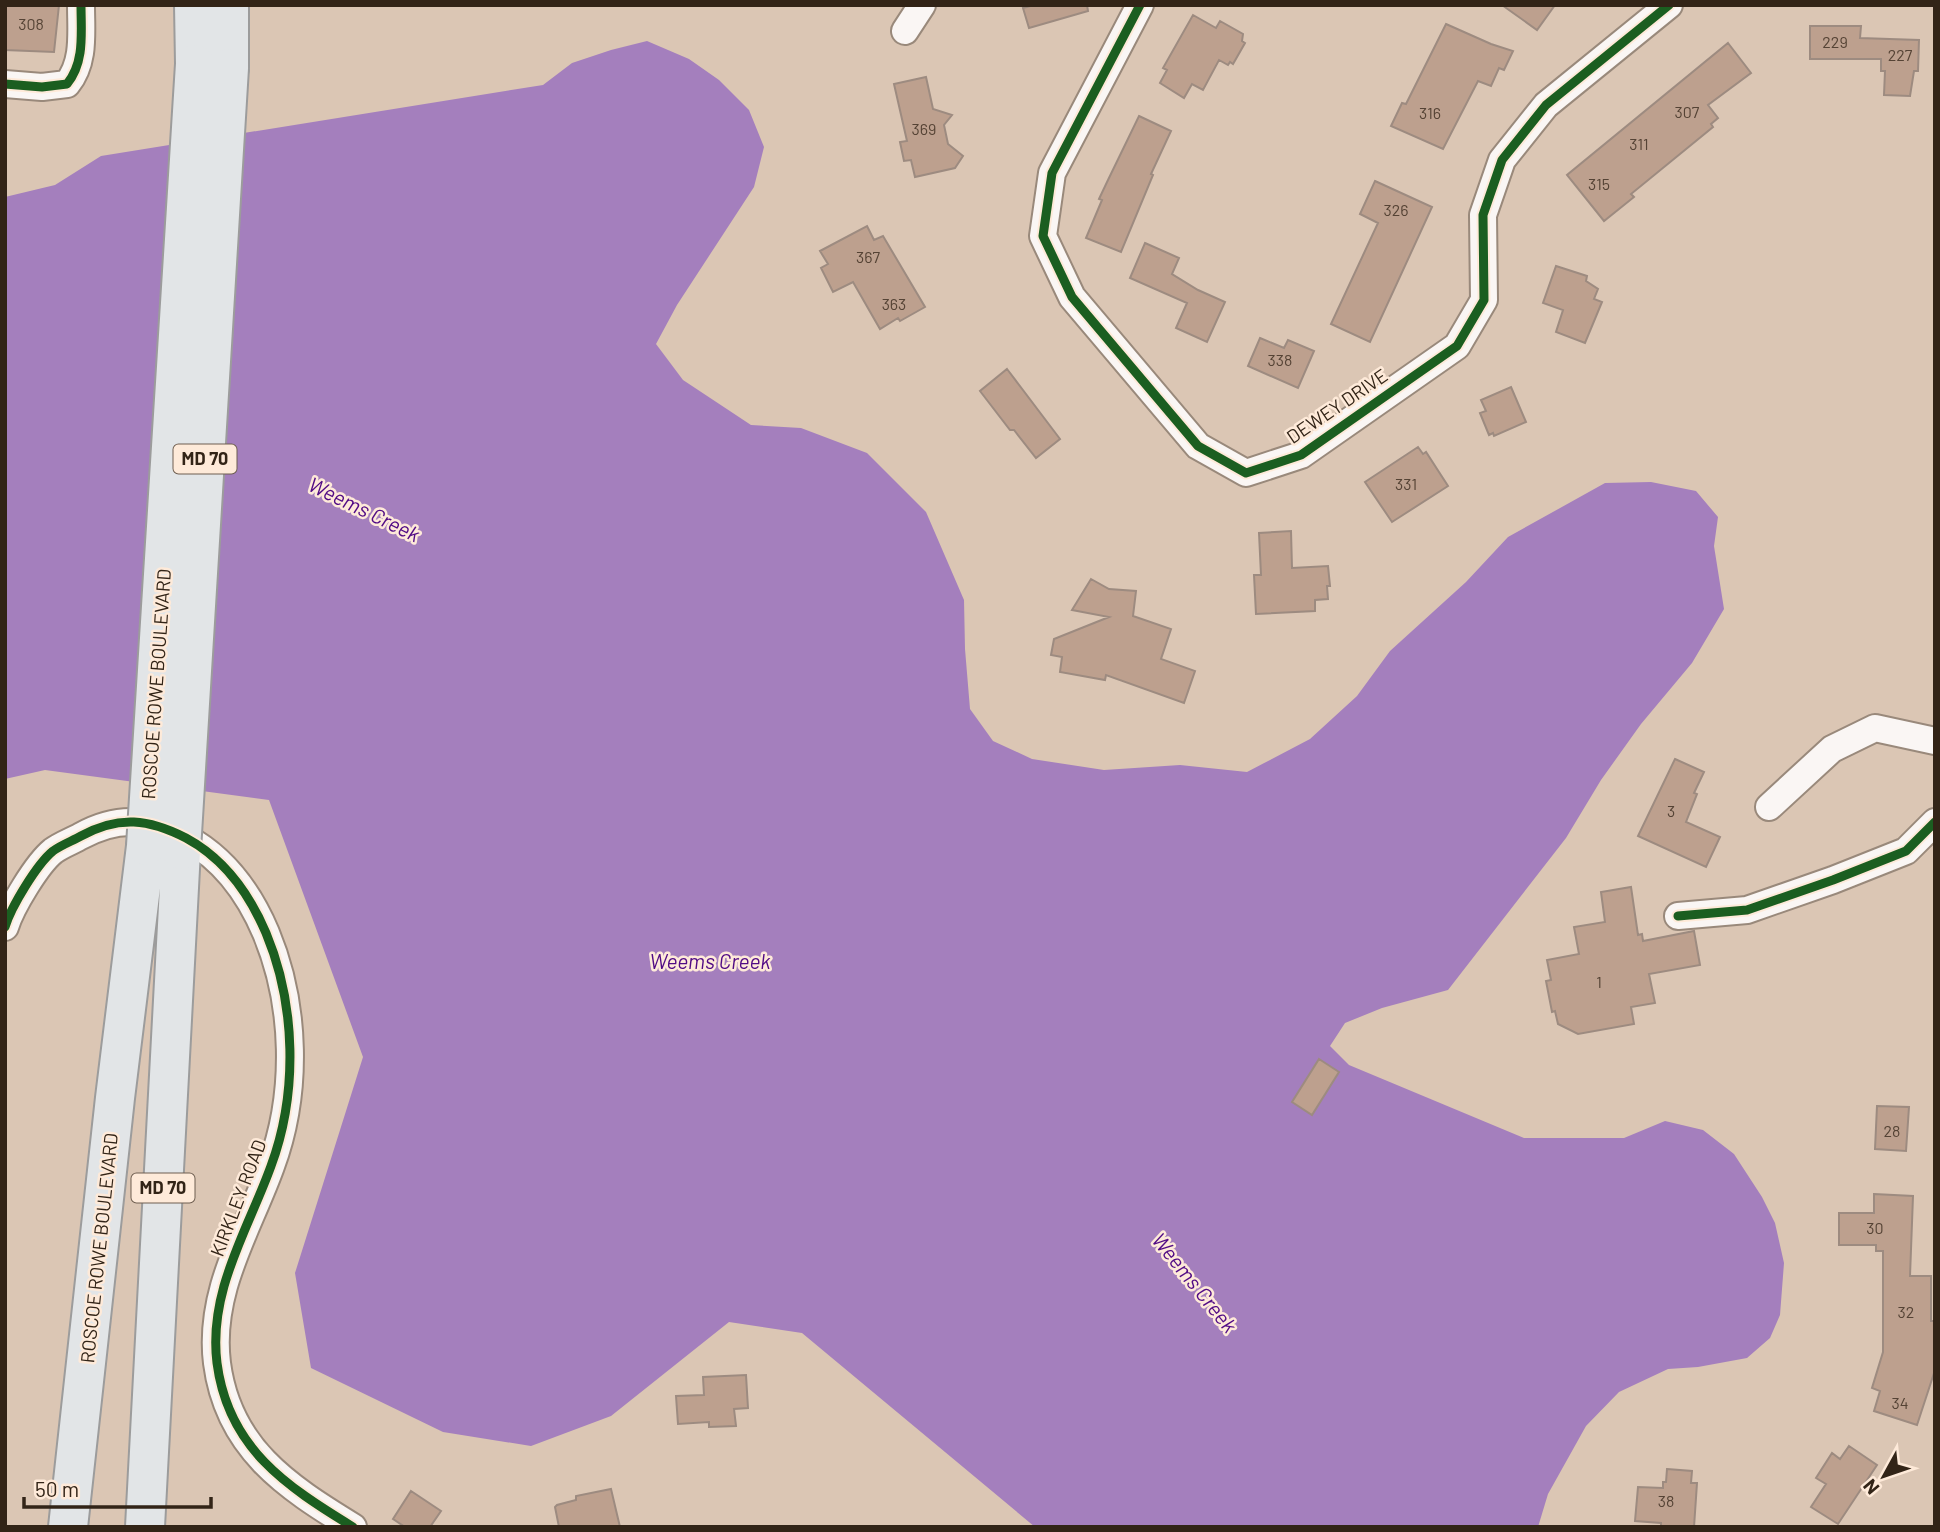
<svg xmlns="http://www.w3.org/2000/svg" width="1940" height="1532" font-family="Barlow,sans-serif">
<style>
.water{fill:#a47fbd}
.building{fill:#bda08e;stroke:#9d8b80;stroke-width:2}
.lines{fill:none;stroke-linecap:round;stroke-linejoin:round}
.street-casing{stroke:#99897b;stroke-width:30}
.primary-casing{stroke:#9c9c9c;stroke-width:42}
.street{stroke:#faf6f4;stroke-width:26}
.primary{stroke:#e2e5e7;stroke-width:38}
.primary-bridge-casing{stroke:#9c9c9c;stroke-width:42;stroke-linecap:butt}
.primary-bridge{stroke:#e2e5e7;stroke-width:38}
.cycleway-casing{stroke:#feead9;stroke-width:13}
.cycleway{stroke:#1b5e20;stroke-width:9}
.labels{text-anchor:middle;stroke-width:5;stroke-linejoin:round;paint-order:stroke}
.number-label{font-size:16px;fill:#554335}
.shield{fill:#feead9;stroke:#6f5f51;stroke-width:2}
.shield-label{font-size:18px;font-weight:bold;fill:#322417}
.street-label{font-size:19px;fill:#322417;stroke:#feead9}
.water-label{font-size:21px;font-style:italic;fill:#510b85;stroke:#feead9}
</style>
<rect width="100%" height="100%" fill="#dbc6b4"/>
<!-- water -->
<path class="water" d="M647 41 689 59 719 80 749 110 764 147 754 187 677 305 656 344 683 380 751 425 801 428 867 453 926 512 964 600 965 649 970 709 993 741 1032 759 1104 770 1180 765 1247 772 1310 739 1357 696 1390 651 1466 582 1508 537 1605 483 1651 482 1696 491 1718 517 1714 546 1724 609 1692 663 1641 724 1601 780 1566 838 1448 990 1382 1008 1345 1023 1330 1046 1349 1065 1524 1138H1624L1665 1121 1703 1130 1734 1154 1762 1197 1775 1223 1784 1263 1780 1315 1770 1338 1747 1358 1698 1367 1668 1369 1619 1392 1586 1426 1548 1494 1538 1527H1035L802 1333 729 1322 611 1416 531 1446 443 1432 311 1368 295 1273 363 1057 269 800 45 770 5 779V197L55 185 101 156 543 85 572 63 611 50Z"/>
<!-- building -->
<path class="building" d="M5 5H59L54 52 5 50Z
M1034 5H1087L1088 11 1029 28 1023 8Z
M1502 5H1555L1537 30Z
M1193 15 1216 28 1220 21 1243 34 1242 41 1245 43 1233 64 1230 62 1228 65 1219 60 1203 90 1192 84 1184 98 1160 83 1167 70 1163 68Z
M1446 24 1491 44 1513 51 1504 70 1499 68 1491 86 1478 81 1443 149 1391 126 1402 103 1406 104Z
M1810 26H1861L1860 38 1919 40 1918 71H1914L1910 96 1884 95 1885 71H1881V59H1810Z
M1728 43 1751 73 1708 105 1718 118 1711 124 1713 127 1631 194 1634 197 1604 221 1567 175Z
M926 77 933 109 952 115 944 125 948 144 963 156 955 168 915 177 911 160 904 161 900 142 907 141 894 84Z
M1139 116 1171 131 1151 174 1153 175 1121 252 1086 238 1102 200 1099 199 1108 180Z
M1375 181 1432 207 1370 342 1331 324 1378 223 1360 214Z
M867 226 874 240 883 236 925 307 900 321 898 318 880 329 853 282 833 292 821 268 828 264 820 251Z
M1145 243 1179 258 1172 274 1198 290 1225 302 1207 342 1176 328 1187 303 1130 278Z
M1556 266 1587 276 1586 281 1598 289 1594 299 1602 302 1585 343 1556 332 1563 310 1543 303Z
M1260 338 1284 348 1288 340 1314 351 1298 388 1248 366Z
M1007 369 1060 439 1036 458 1014 430H1010L980 391Z
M1511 387 1526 422 1494 436 1493 433 1489 435 1480 413 1486 411 1481 400Z
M1418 447 1423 454 1426 452 1448 486 1392 522 1365 482Z
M1291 531 1292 568 1328 566 1330 586H1327L1328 599 1315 600V611L1256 614 1254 575H1261L1259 533Z
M1091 579 1109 589 1136 591 1133 616 1171 629 1161 659 1195 671 1184 703 1106 675 1105 680 1060 672 1062 657 1051 655 1054 639 1109 617 1072 610Z
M1675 759 1704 772 1694 793 1697 794 1686 822 1720 837 1706 867 1638 836Z
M1631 887 1638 935 1642 934 1643 941 1694 931 1700 965 1649 974 1655 1003 1631 1007 1634 1024 1578 1034 1558 1024 1555 1011 1552 1012 1546 981 1551 980 1547 960 1579 954 1574 927 1605 922 1601 892Z
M1319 1059 1339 1072 1312 1115 1292 1102Z
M1877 1106 1909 1107 1906 1151 1875 1149Z
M1874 1194 1913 1196 1910 1276H1931V1321H1935V1370L1917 1425 1874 1411 1880 1391 1872 1388 1883 1352V1251H1876V1245H1839V1213H1874Z
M746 1375 748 1408 734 1409 736 1426 709 1427V1422L678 1424 676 1396 704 1395 703 1377Z
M1849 1446 1877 1465 1838 1524 1811 1507 1826 1484 1816 1478 1832 1453 1840 1459Z
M1667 1469 1692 1471 1691 1483H1697L1694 1527H1661V1523L1635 1521 1638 1487 1663 1488V1482H1666Z
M611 1489 620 1527H559L555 1507 557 1505 576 1500V1496Z
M411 1491 441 1511 430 1527H405L393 1519Z"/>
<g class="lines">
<!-- street casing -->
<g class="street-casing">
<path id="street" d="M1140 5 1052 173 1043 236 1072 297 1198 446 1246 473 1301 455 1457 346 1484 300 1483 215 1502 160 1546 105 1669 5
M905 31 922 5
M5 84 42 87 67 84C85 62 81 33 81 5
M1769 807 1832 749 1875 728 1935 741
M1678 916 1747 910 1833 880 1906 851 1935 822
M5 927C11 907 37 864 53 851 61 845 72 841 81 836 119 815 149 819 186 838 225 859 249 893 266 933 296 1005 298 1093 271 1166 248 1230 208 1291 217 1363 228 1448 286 1486 353 1527"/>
</g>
<!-- primary casing -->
<g class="primary-casing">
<path id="primary" d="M194 5 195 64
M229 68V5
M68 1527 115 1098 146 846
M145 1527 181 850"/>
</g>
<!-- street -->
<use href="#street" class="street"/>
<!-- primary -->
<use href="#primary" class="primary"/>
<!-- primary-bridge casing -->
<g class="primary-bridge-casing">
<path id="primary-bridge" d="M146 846 195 64
M181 850 229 68"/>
</g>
<!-- primary-bridge -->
<use href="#primary-bridge" class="primary-bridge"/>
<!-- cycleway casing -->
<g class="cycleway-casing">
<path id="cycleway" d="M1140 5 1052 173 1043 236 1072 297 1198 446 1246 473 1301 455 1457 346 1484 300 1483 215 1502 160 1546 105 1669 5
M5 84 42 87 67 84C85 62 81 33 81 5
M1678 916 1747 910 1833 880 1906 851 1935 822
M5 927C11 907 37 864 53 851 61 845 72 841 81 836 119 815 149 819 186 838 225 859 249 893 266 933 296 1005 298 1093 271 1166 248 1230 208 1291 217 1363 228 1448 286 1486 353 1527"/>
</g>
<!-- cycleway -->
<use href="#cycleway" class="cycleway"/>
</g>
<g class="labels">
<!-- number labels -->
<g class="number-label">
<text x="31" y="30">308</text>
<text x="1835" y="48">229</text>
<text x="1900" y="61">227</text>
<text x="1687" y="118">307</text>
<text x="1430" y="119">316</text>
<text x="924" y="135">369</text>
<text x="1639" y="150">311</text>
<text x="1599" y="190">315</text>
<text x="1396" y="216">326</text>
<text x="868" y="263">367</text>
<text x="894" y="310">363</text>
<text x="1280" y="366">338</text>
<text x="1406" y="490">331</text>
<text x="1671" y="817">3</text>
<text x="1599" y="988">1</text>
<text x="1892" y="1137">28</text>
<text x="1875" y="1234">30</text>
<text x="1906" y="1318">32</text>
<text x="1900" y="1409">34</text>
<text x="1666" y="1507">38</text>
</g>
<!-- shield labels -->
<g class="shield">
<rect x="173.5" y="444.5" width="63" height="29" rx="5"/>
<rect x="131.5" y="1173.5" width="63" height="29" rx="5"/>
</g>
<g class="shield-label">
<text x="205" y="465">MD 70</text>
<text x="163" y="1194">MD 70</text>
</g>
<!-- street labels -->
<g class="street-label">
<text transform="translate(1337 406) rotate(-34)" y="7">DEWEY DRIVE</text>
<text transform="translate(156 684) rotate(-86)" y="7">ROSCOE ROWE BOULEVARD</text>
<text transform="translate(238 1198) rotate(-69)" y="7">KIRKLEY ROAD</text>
<text transform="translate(99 1248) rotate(-84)" y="7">ROSCOE ROWE BOULEVARD</text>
</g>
<!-- water labels -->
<g class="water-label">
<text transform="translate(364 510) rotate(26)" y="7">Weems Creek</text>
<text x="710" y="969">Weems Creek</text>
<text transform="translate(1194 1283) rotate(51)" y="7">Weems Creek</text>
</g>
</g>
<!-- border -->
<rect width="1940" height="1532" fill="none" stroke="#322417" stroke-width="14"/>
<!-- north arrow -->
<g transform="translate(1884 1476) rotate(230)" stroke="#feead9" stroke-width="5" paint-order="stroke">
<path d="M0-5L12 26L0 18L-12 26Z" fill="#322417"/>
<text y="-10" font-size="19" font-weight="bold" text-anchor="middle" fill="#322417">N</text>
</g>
<!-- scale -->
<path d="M24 1497v10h187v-10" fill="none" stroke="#322417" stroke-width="3.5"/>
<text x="35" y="1497" font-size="21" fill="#322417" stroke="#feead9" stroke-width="5" paint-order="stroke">50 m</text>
</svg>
